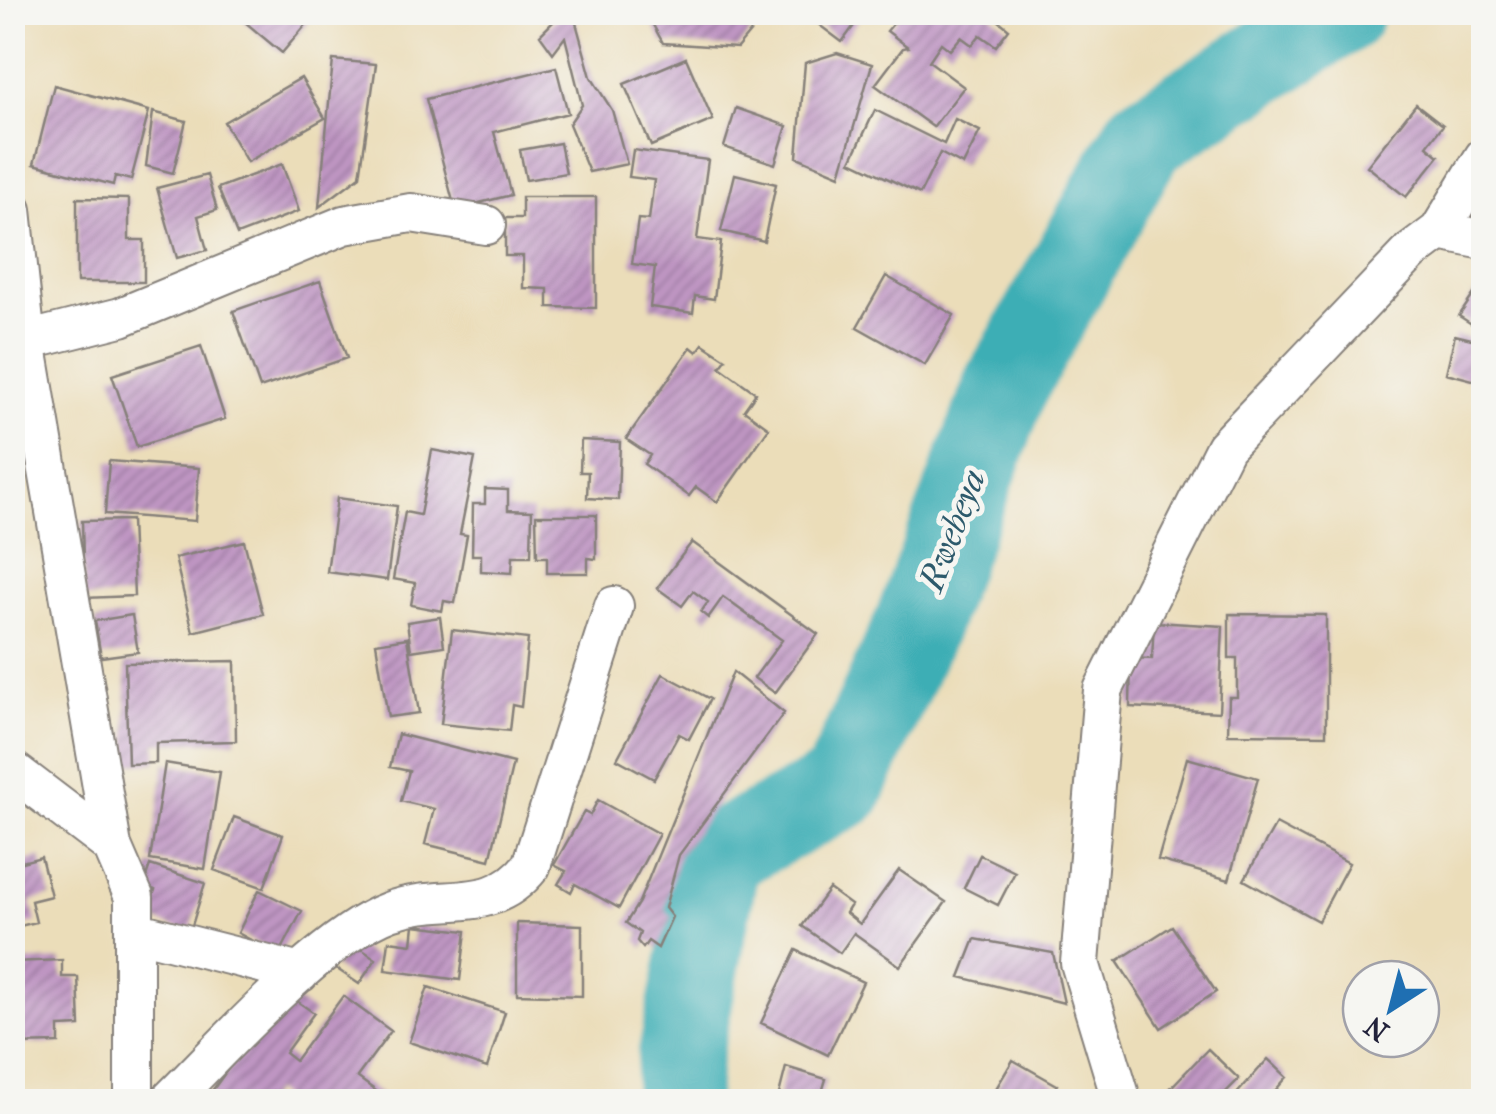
<svg xmlns="http://www.w3.org/2000/svg" width="1496" height="1114" font-family="'IM FELL French Canon',serif">
<style>
.lines{fill:none;stroke-linecap:round;stroke-linejoin:round}
.river{stroke:#3daeb5;stroke-width:85}
.building{fill:url(#building-hatch)}
.street-casing{stroke:#86807a;stroke-width:42}
.street{stroke:#fff;stroke-width:38}
.labels{text-anchor:middle;stroke-width:10;stroke-linejoin:round;paint-order:stroke}
.water-label{font-size:35px;font-style:italic;fill:#2d5a6c;stroke:#f6f6f2}
</style>
<defs>
<pattern id="building-hatch" width="6" height="6" patternUnits="userSpaceOnUse" patternTransform="scale(2.5)"><rect width="6" height="6" fill="#bf96c3"/><path d="M-1 1l2-2M0 6l6-6M5 7l2-2" fill="none" stroke="#9b7aa0"/></pattern>
</defs>
<rect width="100%" height="100%" fill="#f6f6f2"/>
<filter id="ink" filterUnits="userSpaceOnUse"><feTurbulence type="fractalNoise" baseFrequency=".01" numOctaves="2"/><feDisplacementMap in="SourceGraphic" scale="20" xChannelSelector="R" yChannelSelector="G"/><feConvolveMatrix kernelMatrix="1 2 1 2 8 2 1 2 1" color-interpolation-filters="sRGB"/></filter>
<filter id="wash" filterUnits="userSpaceOnUse"><feTurbulence type="fractalNoise" baseFrequency=".0048" numOctaves="4" result="noise"/><feDisplacementMap in="SourceGraphic" scale="40" xChannelSelector="R" yChannelSelector="G"/><feGaussianBlur stdDeviation="2.25" result="paint"/><feColorMatrix in="noise" values="0 0 0 0 0 0 0 0 0 0 0 0 0 0 0 0 0 1.4 0 .05"/><feComposite in="paint" operator="in"/></filter>
<g filter="url(#wash)">
<rect width="100%" height="100%" fill="#ebddb9"/>
<g class="lines">
<!-- river -->
<path class="river" d="M676 1102 680 1056 719 854 843 787 916 625 1006 386 1144 138 1342 12"/>
</g>
<g id="blocks">
<!-- building -->
<path class="building" d="M233 12H313L315 14 282 53Z
M563 12H573L591 77 612 110 627 164 589 172 569 124 582 105 565 37 553 53 540 35Z
M646 12H767L737 48 663 43Z
M802 12H864L842 42Z
M891 12H988L1009 29 996 46 980 35 972 45 961 37 950 50 941 43 929 61 964 87 933 127 875 85 903 48 908 47 887 31 898 18Z
M837 53 872 64 840 175 797 157 805 63Z
M686 58 713 120 651 146 624 84Z
M333 60 376 64 360 176 319 207Z
M556 67 568 113 494 132 511 195 455 209 426 99Z
M301 78 325 118 247 162 224 122Z
M54 85 149 111 131 180 115 176 113 185 34 164Z
M1416 104 1443 125 1427 146 1439 156 1406 197 1367 166Z
M736 108 787 126 775 164 724 147Z
M875 110 944 144 955 119 980 131 963 165 940 153 920 194 851 161Z
M153 112 186 121 173 173 146 166Z
M560 143 566 173 526 180 520 150Z
M633 150 708 160 697 239 721 242 714 299 695 296 693 313 650 307 655 267 632 264 638 219 649 220 654 180 629 177Z
M282 164 299 211 237 235 218 188Z
M735 174 776 184 764 241 721 231Z
M207 175 217 210 198 216 207 250 177 258 157 188Z
M522 197H596V308L548 307V289L523 288V256H505V218H522Z
M77 198 129 199V240H144V282H77Z
M886 276 954 315 925 365 857 327Z
M1484 279V327L1481 330 1459 316Z
M320 281 347 358 260 388 233 311Z
M1455 335 1484 342V383L1446 373Z
M703 344 726 359 720 367 756 393 744 410 769 428 717 502 696 487 689 496 644 464 650 455 626 439 691 347 697 352Z
M201 346 225 419 137 447 112 375Z
M581 440 620 442 618 500 587 498 588 472H580Z
M432 450 475 458 460 534 467 535 455 603 444 601 442 611 411 605 415 583 393 579 405 512 420 515Z
M109 461 199 468 195 521 105 514Z
M485 489 508 490V510L532 511 531 556H513L512 573 481 571V555H472L473 504H485Z
M337 498 397 506 387 580 327 572Z
M536 515H596V559L588 558V573H547V557H537Z
M131 520 134 596 84 598 82 521Z
M244 541 263 614 193 632 175 558Z
M692 542 818 634 775 693 754 678 782 640 723 597 708 618 701 612 708 602 693 591 682 606 657 588Z
M1229 614 1326 615V735L1228 734 1229 697H1237V658H1229Z
M132 615 138 652 101 657 95 621Z
M440 617 444 646 411 651 407 622Z
M1154 622 1223 626 1219 712 1130 707 1131 658 1152 659Z
M452 630 528 639 521 707 512 705 509 731 441 724Z
M407 638 419 713 388 717 376 643Z
M235 661 236 741 156 743V763L128 764 125 663Z
M733 672 784 713 679 855 665 908 672 917 658 948 648 941 643 948 637 941 640 933 626 923 639 902Z
M663 674 710 699 689 739 679 734 654 779 617 759Z
M398 734 513 763 490 860 425 844 434 809 401 801 409 771 390 767Z
M1187 758 1258 778 1229 880 1158 860Z
M165 763 220 772 205 869 150 860Z
M598 800 659 834 619 908 575 884 571 892 558 884 566 871 554 865 584 812 590 815Z
M234 817 283 835 264 888 214 870Z
M1276 824 1349 863 1318 921 1244 880Z
M12 828 22 862 41 857 51 896 31 901 36 922 12 928Z
M980 855 1015 872 998 905 964 888Z
M150 865 205 883 190 932 146 918 155 890 143 885Z
M899 870 946 902 900 966 854 933 840 953 802 926 829 889 851 905 846 913 860 924Z
M259 890 302 911 279 955 238 933Z
M517 923 582 925V996L517 994Z
M414 925 466 931 460 980 385 970 389 941 412 944Z
M1172 926 1216 992 1161 1028 1117 961Z
M975 939 1053 953 1064 1003 960 977Z
M351 942 376 959 359 984 334 967Z
M796 950 863 982 828 1055 761 1023Z
M62 960V977H78L80 1026 59 1027V1043L12 1044V962Z
M428 987 505 1012 487 1068 409 1042Z
M284 992 314 1013 285 1053 295 1061 343 996 391 1031 357 1077 391 1102H288L274 1091 266 1102H204Z
M1208 1049 1239 1079 1216 1102H1157Z
M1268 1059 1287 1077 1265 1102H1239L1234 1097Z
M1013 1060 1057 1085 1048 1102H988Z
M786 1067 826 1079 819 1102H777Z"/>
</g>
</g>
<g filter="url(#ink)">
<use href="#blocks" fill-opacity="0" stroke="#86807a" stroke-width="2.5"/>
<g class="lines">
<!-- street casing -->
<g class="street-casing">
<path id="street" d="M12 210 26 341 112 846
M1439 231 1484 157
M12 348 26 341 121 317 344 225 411 213 486 225
M12 770 112 846 134 897V1102
M134 931 300 973
M168 1102C222 1049 322 936 390 911 444 891 491 917 531 866L614 606
M1122 1102 1080 963 1103 690 1225 447 1411 252 1439 231 1484 240"/>
</g>
<!-- street -->
<use href="#street" class="street"/>
</g>
</g>
<g class="labels">
<!-- water labels -->
<g class="water-label">
<text transform="translate(952 530) rotate(-69)" y="12">Rwebeya</text>
</g>
</g>
<!-- margin -->
<rect width="1496" height="1114" fill="none" stroke="#f6f6f2" stroke-width="50"/>
<!-- north arrow -->
<g transform="translate(1391 1009) rotate(216)"><circle r="48" fill="#f6f6f2" stroke="#a1a1a9" stroke-width="2.5"/>
<path d="M0-8L18 38L0 25L-18 38Z" fill="#1f6fb2"/>
<text y="-15" font-size="28" font-weight="bold" text-anchor="middle" fill="#22223b">N</text>
</g>
</svg>
